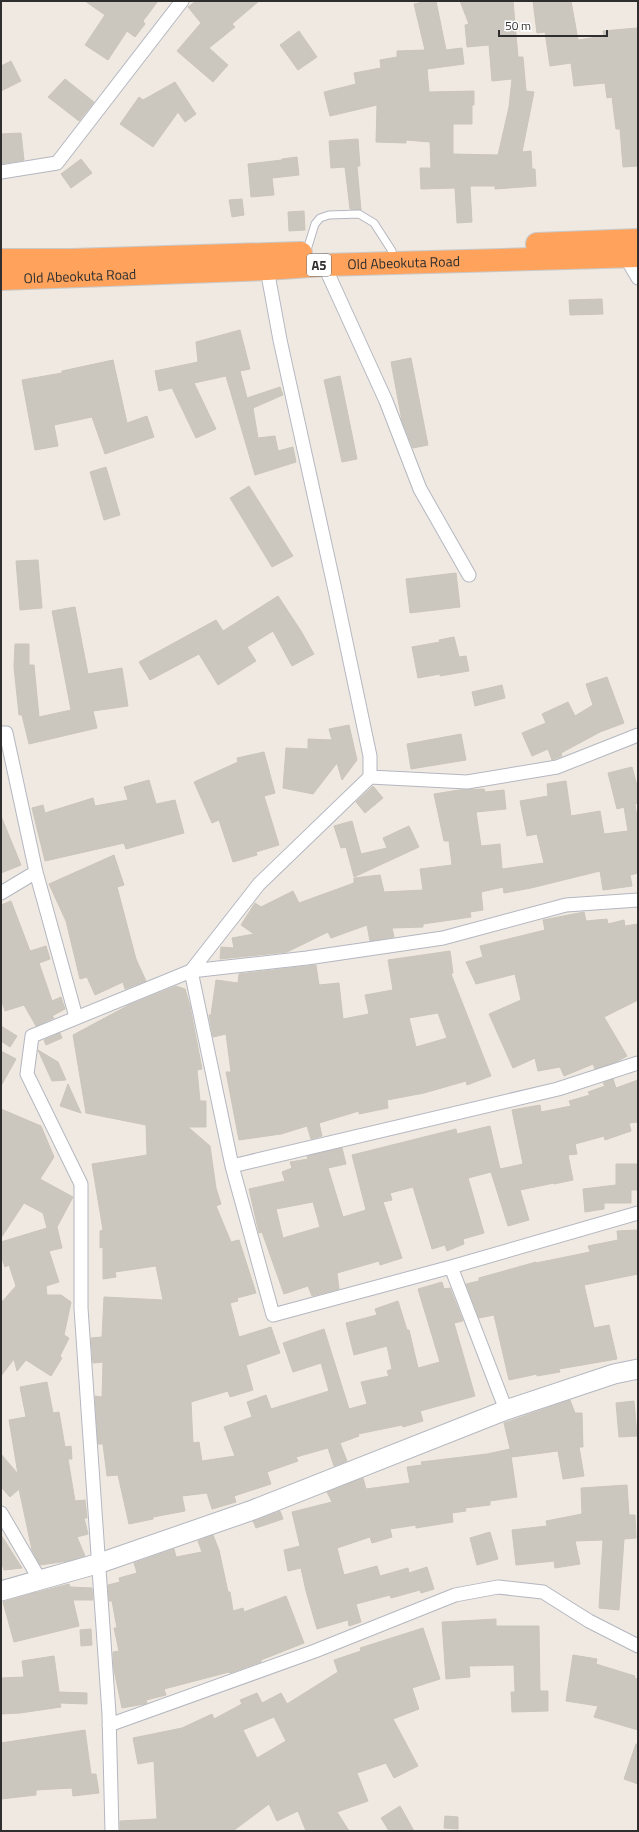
<svg xmlns="http://www.w3.org/2000/svg" width="639" height="1832" font-family="'Titillium Web',sans-serif">
<style>
.building{fill:#cbc7bf;stroke:#cbc5ba;fill-rule:evenodd}
.lines{fill:none;stroke-linecap:round;stroke-linejoin:round}
.lane-casing{stroke:#b4b7c1;stroke-width:9}
.street-casing{stroke:#b4b7c1;stroke-width:15}
.secondary-casing{stroke:#b4b7c1;stroke-width:21}
.highway-casing{stroke:#c9c9c9;stroke-width:24}
.lane{stroke:#fff;stroke-width:7}
.street{stroke:#fff;stroke-width:13}
.secondary{stroke:#fff;stroke-width:19}
.highway{stroke:#ffa35c;stroke-width:22}
.labels{text-anchor:middle;stroke-width:3.5;stroke-linejoin:round;paint-order:stroke}
.shield{fill:#fff;stroke:#6d6d6d;stroke-width:1}
.shield-label{font-size:13px;font-weight:bold;fill:#2e2e2e}
.street-label{font-size:14px;fill:#2e2e2e;stroke:#fff}
</style>
<rect width="100%" height="100%" fill="#efe9e1"/>
<!-- building -->
<path class="building" d="M85 1H158L143 21 145 24 135 37 127 31 108 60 85 45 105 15Z
M196 1H259L232 24 235 27 209 48 228 65 213 82 177 51 201 23 188 7Z
M427 1H436L446 50 462 48 464 64 427 69 429 92 474 91V105H472V124H453V154L498 155 509 107 512 79 492 81 489 45 467 47 465 25 469 24 460 1H513L518 57H523L526 91 534 92 522 152 531 151 532 169H535L536 186 495 189V186H470L472 222 457 223 455 188 421 189 420 168H431L430 142 406 140V143L376 142 377 105 330 116 324 92 356 84 354 73 381 68 380 60 397 57V51L425 50 414 4Z
M533 1H571L578 40 604 36 603 31 637 28 638 166 623 167 620 129H616L612 97 607 98 605 83 574 86 571 63 550 66 545 32 537 33Z
M299 31 317 57 298 70 280 45Z
M11 61 21 81 1 91V66Z
M65 79 94 102 79 121 48 97Z
M175 82 196 114 185 122 178 112 153 147 120 124 139 97 143 100Z
M21 133 24 160 1 164V134Z
M358 139 360 166H357L361 210 350 209 345 167 331 168 329 141Z
M297 157 299 175 272 178 274 195 251 197 248 164 282 160V159Z
M81 159 92 173 71 188 61 174Z
M242 199 244 215 232 217 229 200Z
M304 211 305 230 289 231 288 212Z
M602 299 603 314 570 315 569 300Z
M240 330 250 369 240 371 247 398 280 387 283 395 253 408 258 438 275 436 278 451 293 447 296 462 255 475 226 376 194 383 216 429 196 438 172 388 159 391 155 371 198 362 196 342Z
M411 358 428 445 413 448 402 421 391 362Z
M113 360 127 423 147 416 154 437 105 454 92 417 54 425 58 446 35 450 22 380 62 373V371Z
M340 376 357 459 342 462 324 380Z
M106 467 120 515 104 520 90 472Z
M249 486 293 556 272 567 230 498Z
M38 560 42 608 20 610 16 561Z
M456 573 460 607 410 613 406 579Z
M278 596 301 631 314 654 292 666 273 631 247 647 256 661 218 685 199 654 150 680 139 662 216 620 223 631Z
M75 607 88 674 122 668 128 706 93 711 97 728 29 744 22 715H19L14 667 15 644H29V665H34L39 717 71 710 52 611Z
M454 637 459 657 466 656 469 671 440 676V674L418 678 412 647 440 642 439 640Z
M607 677 624 723 600 732 561 753 562 756 555 759 552 760 548 749 532 756 522 733 546 723 542 714 568 702 575 716 593 705 586 684Z
M502 685 505 698 475 706 472 692Z
M349 725 357 760 342 780 337 763 313 794 283 788 286 748 308 749V739L332 740 329 729Z
M461 734 466 760 411 769 407 744Z
M264 752 275 793 264 796 279 845 256 852 257 855 233 862 219 820 212 823 194 782 238 762 237 758Z
M632 767 638 789V803L635 804 638 824V873L630 875 632 886 603 890 600 871 531 888 504 893 503 887 481 892 483 910 470 912 471 917 423 924V927L392 928 394 937 370 941 367 925 331 938 328 932 287 952 220 959 221 947 234 948 232 938 254 934 241 925 255 903 261 907 293 891 299 903 354 883V878L380 875 384 892 423 890 420 869 452 865 449 841H444L434 794 459 790 484 789 485 792 504 790 506 809 476 812 481 846 500 844 502 869 544 863 537 834 527 836 520 801 548 796 547 784 566 781 571 816 600 811 604 834 628 831 624 807 617 809 608 773Z
M149 780 156 804 175 800 184 833 126 849 124 843 45 861 32 808 43 805 45 813 93 798 95 806 128 800 124 787Z
M373 786 383 798 365 813 356 802Z
M1 816 21 865 1 873Z
M352 821 361 854 387 848 383 838 409 826 419 847 354 877 346 847 341 848 334 826Z
M114 855 124 885 117 887 136 959 146 981 125 989 123 982 95 995 87 977 80 979 66 921 49 884Z
M11 901 30 951 46 946 50 959 39 963 52 1001 61 997 65 1009 52 1016 54 1018 36 1026 24 1005 5 1011 1 999V905Z
M584 912 586 921 607 919 608 924 624 920 625 926 638 924V1000L604 1017 627 1056 616 1062 595 1069 593 1064 564 1076 560 1067 538 1071 535 1058 513 1068 489 1014 521 1000 515 974 476 984 466 962 483 957 480 946 545 930 543 920Z
M450 951 453 973 451 974 491 1076 467 1085 466 1081 424 1093 387 1100 388 1108 359 1114V1111L319 1123 322 1136 311 1139 307 1126 281 1134 239 1140 226 1072H231L226 1034 213 1037 209 1015H211L216 980 238 983 239 974 316 965 319 985 339 983 343 1019 369 1014 365 995 393 990 388 960ZM438 1013 447 1038 416 1047 409 1018Z
M176 986 185 989 190 1006 202 1069 197 1070 200 1101H206V1127H188L210 1146 216 1188 221 1204 216 1206 231 1242 239 1240 256 1293 237 1298 238 1301 230 1303 239 1337 271 1327 280 1353 246 1365 253 1390 230 1397 228 1391 191 1402 193 1443 199 1442 202 1461 235 1456 224 1427 252 1417 247 1402 266 1395 271 1409 329 1391 321 1363 293 1372 283 1343 324 1329 349 1409 367 1404 361 1382 389 1376 387 1371 392 1369 387 1346 354 1355 346 1323 377 1315 375 1309 398 1301 407 1330H409L418 1368 440 1362 418 1289 442 1282 444 1289 450 1288 463 1321 454 1323 475 1396 420 1411 423 1421 403 1427 402 1425 358 1434 359 1436 340 1443 347 1461 334 1466 328 1448 296 1457 298 1461 267 1472 271 1484 234 1496 236 1502 212 1509 207 1493 182 1496 185 1511 153 1517V1519L129 1524 118 1475 107 1476 103 1444H98L95 1396 102 1397 103 1362 93 1363 91 1338 102 1337 104 1297 163 1300 156 1266 115 1272 116 1277 103 1279V1247L100 1248V1231L103 1230 92 1164 147 1155 146 1125 86 1113 73 1035 129 1005Z
M1 1026 17 1036 10 1047 1 1041Z
M60 1033 62 1038 46 1045 44 1040Z
M38 1050 58 1062 66 1080 52 1081Z
M1 1051 16 1059 1 1086Z
M613 1079 616 1088 638 1080V1122L629 1123 631 1131 605 1140 604 1136 575 1144 577 1154 568 1155 573 1180 554 1184V1183L520 1190 529 1220 508 1226 491 1172 468 1178 484 1233 463 1239 464 1244 447 1251 445 1245 432 1249 413 1187 390 1193 392 1200 383 1202 402 1258 380 1265 379 1261 337 1273 339 1289 312 1296 308 1286 284 1294 262 1232 259 1233 249 1189 285 1181 282 1172 292 1168 290 1162 308 1159 307 1156 342 1148 346 1164 328 1168 343 1217 366 1210 352 1155 456 1129 457 1134 490 1126 500 1169 523 1164 512 1110 540 1105 541 1112 571 1106 569 1101 590 1095 588 1092 605 1086 603 1083ZM313 1202 320 1227 283 1238 276 1209Z
M68 1084 81 1113 60 1106Z
M1 1109 41 1126 54 1157 40 1179 73 1197 57 1227 62 1248 49 1251 59 1282 46 1286 47 1295H61L71 1302 64 1335 69 1338 60 1356 62 1358 51 1376 26 1360 17 1371 14 1359 1 1376V1303L16 1286 9 1265 5 1267 1 1256V1242L47 1228 43 1213 24 1203 1 1238Z
M616 1164H638V1190H631V1203H604V1209L585 1212 583 1189 616 1185Z
M637 1230 638 1274 584 1285 594 1328 609 1325 617 1359 559 1369 560 1372 537 1376V1374L509 1380 494 1315 479 1318 466 1284 479 1281V1278L536 1262V1263L590 1252 588 1246 618 1240 617 1231Z
M47 1382 53 1413 59 1412 65 1447 71 1446 72 1459H68L75 1501 85 1500 87 1518H84L88 1534 77 1537 85 1556 68 1561 40 1565 32 1550 19 1489 10 1497 1 1487V1454L18 1474 9 1420 26 1417 20 1387Z
M570 1400 575 1413H582L583 1447H579L584 1476 563 1479 558 1451 512 1457 504 1423Z
M634 1401 637 1436 619 1437 616 1403Z
M510 1449 517 1497 490 1501V1505L465 1508 466 1511 452 1513 453 1522 416 1528V1525L390 1529 392 1537 372 1543 370 1537 337 1548 344 1575 377 1566 380 1576 408 1568 409 1573 427 1567 434 1589 421 1593 420 1590 391 1598 390 1595 356 1604 361 1622 349 1626 348 1620 317 1629 306 1591 301 1568 288 1571 284 1550 300 1546 292 1512 332 1502 327 1492 363 1478 366 1489 410 1483 407 1467 422 1465 421 1462 487 1454Z
M627 1485 629 1515H635L636 1538 624 1539 619 1610 599 1608 603 1540 575 1541 580 1564 555 1568 554 1561 516 1565 512 1530 547 1526 546 1521 582 1514 581 1488Z
M280 1511 283 1519 256 1528 253 1521Z
M490 1532 498 1559 477 1565 470 1538Z
M1 1535 22 1568 4 1570 1 1561Z
M213 1535 219 1550 228 1592H230L233 1611 243 1608 244 1612 286 1596 304 1643 261 1660V1662L230 1673 229 1672 164 1689 166 1695 146 1700 147 1703 144 1704 122 1708 114 1670 113 1652 119 1651 114 1628H117L112 1601H109L108 1585 120 1582 119 1578 137 1573 134 1563 174 1549 176 1557 202 1552 198 1541Z
M69 1584 70 1587 92 1588 93 1600H73L79 1626 14 1642 3 1602 37 1592 39 1594 38 1592Z
M496 1619V1626H539L540 1691H548V1711L512 1712 511 1692H515L514 1665 469 1666 470 1677 446 1679 442 1622Z
M423 1628 440 1679 412 1688 419 1709 393 1719 418 1766 394 1778 386 1763 357 1773 368 1801 337 1812 349 1831H306L298 1811 277 1821 269 1804 233 1831H120V1821L157 1819 154 1761 138 1764 133 1738 182 1728 212 1714 214 1719 242 1704 240 1700 257 1693 262 1703 281 1693 287 1704 338 1672 334 1660 361 1651 360 1648ZM274 1717 286 1741 257 1758 243 1730Z
M91 1629 92 1645 81 1646 80 1630Z
M573 1655 597 1659 596 1664 635 1676 634 1678 638 1679V1730L594 1717 598 1706 566 1701Z
M54 1656 59 1692 87 1693V1704L60 1703 61 1707 20 1713 1 1714V1678L24 1677 22 1661Z
M85 1730 91 1774H96L99 1793 73 1796 72 1788 36 1790V1795L1 1799V1743Z
M636 1744H638V1784L624 1779Z
M400 1806 414 1831H389L381 1818Z
M445 1816 458 1817V1829L444 1828Z"/>
<g class="lines">
<!-- lane casing -->
<g class="lane-casing">
<path id="lane" d="M306 253 315 224 320 218 329 215 359 214 374 223 392 251"/>
</g>
<!-- street casing -->
<g class="street-casing">
<path id="street" d="M1 172 57 163 182 1
M625 256 638 278
M324 265 386 401 420 489 469 575
M267 269 280 340 335 590 370 756V777L259 884 191 971 232 1166 273 1315 451 1267 506 1410
M1 733H6L36 872 76 1017
M370 777 467 782 557 767 638 735
M1 893 36 872
M232 1166 558 1089 638 1063
M451 1267 638 1213
M1 1513 40 1580
M109 1725 315 1651 455 1595 498 1587 543 1592 589 1621 638 1646
M112 1831 109 1714 81 1308V1184L27 1074 32 1036 191 971 307 958 443 938 566 905 638 900"/>
</g>
<!-- secondary casing -->
<g class="secondary-casing">
<path id="secondary" d="M1 1591 100 1563 250 1511 506 1410 614 1374 638 1369"/>
</g>
<!-- highway casing -->
<g class="highway-casing">
<g id="highway">
<path d="M537 244 638 240"/>
<path d="M1 260H71L301 253"/>
<path id="s1" d="M1 279 267 269 324 265 638 256"/>
</g>
</g>
<!-- lane -->
<use href="#lane" class="lane"/>
<!-- street -->
<use href="#street" class="street"/>
<!-- secondary -->
<use href="#secondary" class="secondary"/>
<!-- highway -->
<use href="#highway" class="highway"/>
</g>
<g class="labels">
<!-- shield labels -->
<rect class="shield" x="307" y="254" width="24" height="22" rx="3"/>
<g class="shield-label">
<text x="319" y="270">A5</text>
</g>
<!-- street labels -->
<g class="street-label">
<text dy="5" stroke="none"><textPath href="#s1" startOffset="403">Old Abeokuta Road</textPath></text>
<text dy="5" stroke="none"><textPath href="#s1" startOffset="79">Old Abeokuta Road</textPath></text>
</g>
</g>
<!-- border -->
<rect width="639" height="1832" fill="none" stroke="#2e2e2e" stroke-width="4"/>
<!-- scale -->
<path d="M499 30v6h108v-6" fill="none" stroke="#2e2e2e" stroke-width="2"/>
<text x="505" y="30" font-size="12" fill="#2e2e2e" stroke="#ffffff" stroke-width="3" paint-order="stroke">50 m</text>
</svg>
